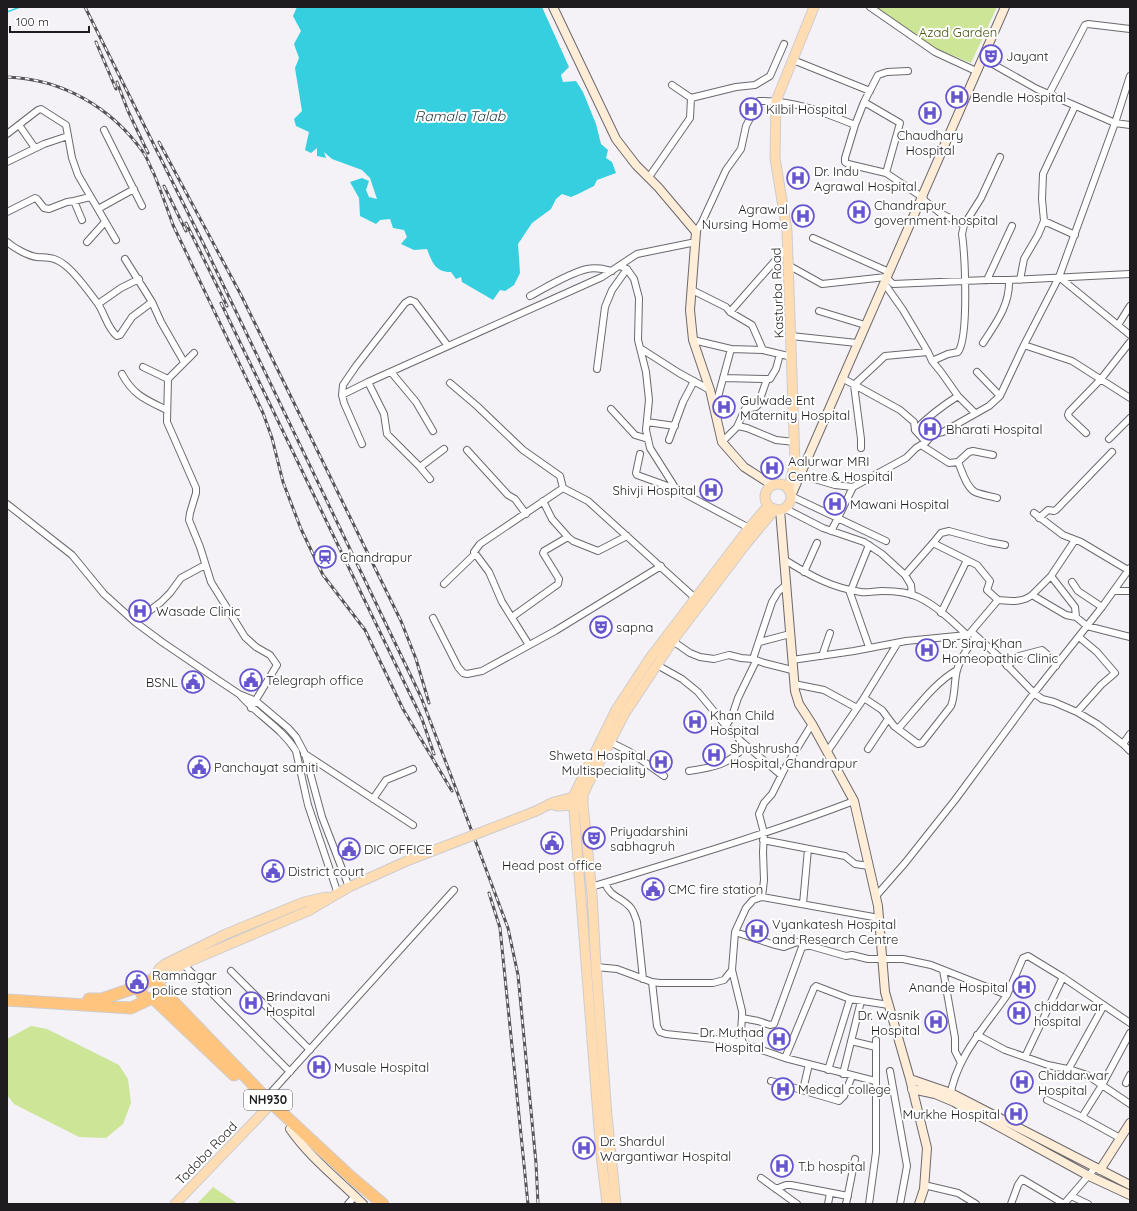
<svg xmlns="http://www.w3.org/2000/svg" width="1137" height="1211" font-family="Quicksand,sans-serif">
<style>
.green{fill:#cde596}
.water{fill:#35cfdf}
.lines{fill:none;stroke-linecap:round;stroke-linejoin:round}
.stream{stroke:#35cfdf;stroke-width:1.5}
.street-casing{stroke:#6b696e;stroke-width:8}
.secondary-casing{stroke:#6b696e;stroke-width:10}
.primary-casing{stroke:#cecdce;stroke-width:11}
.highway-casing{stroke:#cecdce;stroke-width:13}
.street{stroke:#fff;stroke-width:6}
.secondary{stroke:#ffedd8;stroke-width:8}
.primary{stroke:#ffdcb1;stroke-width:9}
.highway{stroke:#ffc47d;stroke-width:11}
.rail-casing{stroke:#565458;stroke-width:3}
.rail{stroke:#fff;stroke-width:1.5;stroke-dasharray:4.5;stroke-linecap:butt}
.primary-bridge-casing{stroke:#cecdce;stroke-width:11;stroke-linecap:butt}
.primary-bridge{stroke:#ffdcb1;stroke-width:9}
.labels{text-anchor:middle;stroke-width:4;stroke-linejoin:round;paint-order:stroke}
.shield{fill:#fff;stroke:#626062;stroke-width:1}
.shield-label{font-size:12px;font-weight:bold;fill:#1e1c1f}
.park-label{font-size:13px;fill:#445410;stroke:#fff}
.poi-label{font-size:13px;fill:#1e1c1f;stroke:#fff;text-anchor:start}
.street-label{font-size:13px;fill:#1e1c1f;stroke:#fff}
.water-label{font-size:14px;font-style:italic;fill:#243d40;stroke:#fff}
</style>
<rect width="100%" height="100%" fill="#f4f1f7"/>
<!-- green -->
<path class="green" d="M876 7H997L971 63 932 47Z
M31 1026 47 1029 119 1065 128 1079 131 1103 123 1124 106 1138 79 1137 14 1104 7 1095V1039Z
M213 1187 238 1204H197Z"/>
<!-- water -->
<path class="water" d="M297 7H542L569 67 561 75 563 82 576 81 583 92 596 124 601 144 608 150 606 158 612 162 616 173 597 180 594 186 578 194 571 197 562 194 556 199 551 209 532 223 518 244 520 273 514 285 505 291 500 290 493 300 462 282 461 277 456 279 451 272C435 272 432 262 427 249L414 250 401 244 407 237 404 230 393 228 390 219 380 220 376 224 360 216 359 198 350 182 362 178 369 181 366 190 369 197 377 199 370 178 362 170 332 159 324 152 326 158 317 156V148L311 153 305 150 309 132 296 126 294 119 302 111 295 68 299 58 294 44 301 31 293 16Z"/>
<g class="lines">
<!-- stream -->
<path class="stream" d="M7 12 20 7"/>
<!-- street casing -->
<g class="street-casing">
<path id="street" d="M870 7 935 52 976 71
M982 58 1037 89 1115 123 1130 125
M793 60 870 91
M672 85 691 98 736 87 755 85 770 76 784 44
M1049 94 1085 25 1088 24 1130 29
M864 102 878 75 887 72 908 71
M19 125 35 148
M855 125 845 158V162L848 164 886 173
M104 130 142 206
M7 134 38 110 41 109 66 125 72 158 78 175 116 240
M7 162 44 144 68 136
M649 177 690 118 691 98
M923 195 924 200 940 213 964 225 962 234C965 256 969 337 958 352L948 354 932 361
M74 201 82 220
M98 209 134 189
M7 212 35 198 37 199 44 208 49 209 67 202 74 201 90 197
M1044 221 1075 235
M964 225 981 198 1000 157
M696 232 702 222 726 170 741 149 746 126 759 101C793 100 823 112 855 125L864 102 900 123 886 173 922 197
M813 238 889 272
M7 242C14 248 28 256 37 257 50 258 55 257 66 266 76 274 90 293 98 304 105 314 107 328 117 336L120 335 132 317 152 302
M87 242 105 222
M125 259 152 302 161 322 184 362
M788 265 822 284 886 277 893 284 987 280H1009L1130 274
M620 266 627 269 634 279 639 298 638 340 646 372 649 400 646 430 650 448 676 489 749 528
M1059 277 1130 335
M987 280 1012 226
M1020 280 1024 259 1038 235 1044 221 1042 199 1043 174 1075 106
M884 283 903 310 928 352
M692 290 726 307 730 312 752 325 763 350
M530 296C547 287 569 273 587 269 596 267 604 269 612 271
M98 304 121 288 139 279
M819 311 865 325
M730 312 788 246
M1118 325 1130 306
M791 336 857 343
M693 340 731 349
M983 343C996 323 1010 305 1009 280
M1024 345 1072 361 1130 398
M640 348 679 373 710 390
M194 353 168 379 167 422 196 488V493L190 513 189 520 200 547 211 582 245 637 256 647 270 655 277 665 251 708
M143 367 168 379
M597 369 605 307 612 290 627 269
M391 372 416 402 433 431
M977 372 1000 396
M122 374C133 395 146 400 167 410
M723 378 767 379
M842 378 900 410 914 422 915 430 926 442
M368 382 384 414 387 434 420 467 430 479
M450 383 477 406 523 450 560 476 563 488
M342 395 368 382 602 277 637 254 696 242
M715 408 731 349 763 350 792 357
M611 409 635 435 648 439
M647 422 675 426
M737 427 745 409 756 407 758 405 767 379H770L776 369 780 354
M915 430C928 417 942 406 958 396
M1086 433 1069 417 1068 415 1069 412 1101 379 1130 342
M1109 439 1130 418
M669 440 683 402 694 381
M722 442 738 426 747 428 776 440 795 442
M362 444 344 403 342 395 343 385 356 366 405 303 410 300 415 302 448 346
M921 445 949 463 958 462 969 452 973 451 993 455
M861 448V439L854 385 885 356 928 352 932 361 941 372 958 396 975 413
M467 450 508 495 515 499 526 514
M640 454 636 473 637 475 676 489
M958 462C962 471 966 487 975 492 982 495 990 496 997 498
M420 467 444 449
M801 475 835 485 853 487 906 458 916 448 926 442 933 434 943 432 989 406 1000 396 1024 345 1059 277 1115 123 1130 76
M791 496 886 541
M543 501 552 519 568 537 573 541 598 551 627 536
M7 504 72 555 104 594 135 622 162 642 215 678 239 694 256 701 288 728 296 737 305 754 322 817 349 887
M784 508 823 528 864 542 882 554 905 575 911 585 912 595
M1034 513 1063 535 1081 542 1128 570
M1039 518 1048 510 1054 511 1056 510 1112 452
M831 531 838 518 853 487
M933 543 941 533 949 531 989 542 1005 545
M785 560C809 575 832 588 861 592 868 593 875 591 882 591 893 591 908 592 918 597 937 606 952 621 967 635L970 633 974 634 998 656 1034 693 1042 699 1054 702 1077 712 1097 724 1123 744 1130 751
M804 572 817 543
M905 575 933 543 967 560
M1051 576 1075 607 1076 617
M1072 582 1078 591 1102 607
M444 584 475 554
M849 590 869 647
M851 590 869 545
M1114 591H1130
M1032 595 1051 576 1075 540
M998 600C1010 601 1022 603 1032 595L1066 615 1076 617 1087 626 1130 637
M941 613 967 560 977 565 990 581 987 590 998 600 970 633
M512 617 558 584 559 579 543 553 544 551 568 537
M433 618 458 667 463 673 467 674 482 671 555 631 661 566
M135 622 161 602 170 593 181 578 205 565
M674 639 677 644 690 653 700 657 714 659 729 655 741 658 753 659 764 663 792 670
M760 642 790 634
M529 645 502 602 489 572 474 552 480 544 563 488 588 501 695 598
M822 656 830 633
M753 659 772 602 778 592 787 584
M792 660 854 651 906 641 967 635
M657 665 682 679 698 692 726 726 742 742 781 775
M1007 666 1019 656 1042 650 1049 656 1056 666
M794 684 824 690 857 708
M240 695C257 715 282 728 296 751L308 805 338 894
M864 698 882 710 894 726 918 744 922 743 951 706C955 696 954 686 956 675 958 661 968 648 976 636
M1077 712 1101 685 1115 673 1097 652 1079 637
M726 726 732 716 738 698 756 661
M898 729C916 709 934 683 957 670
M610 742 630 752 664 776
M1123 744 1130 734
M868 749 888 719
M827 752 862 701 897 644
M304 754H305L413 825
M689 771C716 767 727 765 746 746
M373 799 386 780 413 769
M763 840 845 856 855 864 869 866
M605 883C610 897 621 897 630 907 634 911 635 917 637 922L643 979
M591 887C679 860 768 834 854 801
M876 896 905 863 955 800 1034 693 1102 607 1130 568
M762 897 764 880 763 852 764 833 759 814 764 803 772 794 785 768 812 724
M803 904 808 849
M735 932 772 944 784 947 797 942 846 956 852 955 868 959H903L931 965 1007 995 1023 958 1028 956 1064 978 1130 1023
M183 964 290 1072
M596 967 617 969 652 982 660 983H713L724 980 732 970 735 932 746 908 753 900 762 897 879 918
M732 970 742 1011C743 1021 738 1037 744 1044L785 1058 875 1081
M943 970 955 1038V1051L961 1063
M231 971 310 1050
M652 982 657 1026 660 1032 666 1034 742 1042
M742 1018 758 1021 770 1025 774 1024 802 947 807 946
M977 1035 1005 1050 1048 1065 1072 1070 1087 1075 1130 1104
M851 1041 876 1047
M1025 1057 1063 977
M785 1058 814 988 816 986 850 999 889 1005
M828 1070 850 999
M1068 1070 1104 1005
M890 1071 907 1166 900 1204
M843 1074 861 1001
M771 1081 839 1101 844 1096 852 1076
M1126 1083 1130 1075
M803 1090 809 1064
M950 1097C956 1057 985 1027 1007 995
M266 1098 454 890
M1047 1100 1082 1117 1120 1138
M1082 1117 1102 1085 1130 1033
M761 1178 797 1204
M924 1185 958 1193 976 1204
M776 1189 786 1185H791L848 1196
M1071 1196 1088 1204
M348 1204 355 1196
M828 1204 830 1193
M846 1204 855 1159
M869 1204 876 1152V1040
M1011 1204 1018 1185 1022 1179 1064 1204 1095 1168"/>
</g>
<!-- secondary casing -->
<g class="secondary-casing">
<path id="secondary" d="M553 7 616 139 636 165 658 187 696 232 690 310 693 340 710 390 722 442 744 467 772 485
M791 496 1005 7
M780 510 795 691 799 704 812 724 854 801 878 906 885 992 910 1079 927 1148 924 1189 919 1204
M910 1079 951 1093 1130 1185
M912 1089 935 1094 954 1102 1089 1176 1130 1195
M290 1129C310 1158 338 1179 363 1204
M1100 1170 1130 1123"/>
</g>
<!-- primary casing -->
<g class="primary-casing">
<path id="primary" d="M765 497a13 13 0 1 1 26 0a13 13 0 1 1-26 0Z
M788 489 795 463 787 231 775 158 776 101 814 7
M549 804 557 806 578 805
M536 811 554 802 578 796
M151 981 160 968 165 964 226 934 304 902 326 897
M157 984 171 971 183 964 308 911 349 887 409 860
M175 1204 272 1103
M607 1204 601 1154 573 797 616 710 650 658 749 528 768 506
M616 1204 607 1116 596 967 592 894 583 804V795L588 784 625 713 674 639 746 544 775 509"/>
</g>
<!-- highway casing -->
<g class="highway-casing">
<path id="highway" d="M141 990a9 9 0 1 1 18 0a9 9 0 1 1-18 0Z
M160 988 266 1098 351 1177 383 1204
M153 998 234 1075
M89 999H102L143 985
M7 1000 131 1008 150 999"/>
</g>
<!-- street -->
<use href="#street" class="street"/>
<!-- secondary -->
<use href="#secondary" class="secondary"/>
<!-- primary -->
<use href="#primary" class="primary"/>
<!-- highway -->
<use href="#highway" class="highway"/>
<!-- rail casing -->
<g class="rail-casing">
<path id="rail" d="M85 7 204 245 421 697 453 781 508 928 518 975 536 1163 538 1204
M96 42 116 89
M7 77C62 79 111 107 143 152 148 159 150 167 154 174 161 191 167 208 173 225L263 413 272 438 283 482 301 529 323 575 365 630 403 709 452 791
M117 82 128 111 148 153
M159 142 241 295 401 621 416 659 429 703
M164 186 186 231
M186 223 227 306
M221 303 422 719 434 754
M489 893 500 928 528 1204"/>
</g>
<!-- rail -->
<use href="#rail" class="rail"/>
<!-- primary-bridge casing -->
<g class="primary-bridge-casing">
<path id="primary-bridge" d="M409 860 536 811"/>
</g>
<!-- primary-bridge -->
<use href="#primary-bridge" class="primary-bridge"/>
</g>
<!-- icons -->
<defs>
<g id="theatre-ring" transform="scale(1.15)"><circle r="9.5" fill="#fff" stroke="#6556d0" stroke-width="1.5"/><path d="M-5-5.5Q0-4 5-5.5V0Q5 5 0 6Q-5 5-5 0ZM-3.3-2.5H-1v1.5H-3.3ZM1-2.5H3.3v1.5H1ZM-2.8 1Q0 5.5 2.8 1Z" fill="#6556d0"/></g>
<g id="hospital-ring" transform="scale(1.15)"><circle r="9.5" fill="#fff" stroke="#6556d0" stroke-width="1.5"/><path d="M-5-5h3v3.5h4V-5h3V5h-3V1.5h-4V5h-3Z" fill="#6556d0"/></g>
<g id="station-ring" transform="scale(1.15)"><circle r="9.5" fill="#fff" stroke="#6556d0" stroke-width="1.5"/><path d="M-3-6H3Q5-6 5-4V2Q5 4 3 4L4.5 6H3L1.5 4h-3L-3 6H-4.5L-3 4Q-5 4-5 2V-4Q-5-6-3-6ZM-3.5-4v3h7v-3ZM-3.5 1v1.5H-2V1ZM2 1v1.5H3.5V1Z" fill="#6556d0"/></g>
<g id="civic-ring" transform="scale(1.15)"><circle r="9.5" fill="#fff" stroke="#6556d0" stroke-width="1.5"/><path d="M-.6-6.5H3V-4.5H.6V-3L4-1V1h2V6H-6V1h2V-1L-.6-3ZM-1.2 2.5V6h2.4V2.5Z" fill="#6556d0"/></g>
</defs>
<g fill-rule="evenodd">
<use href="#theatre-ring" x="991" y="56"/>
<use href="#hospital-ring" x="957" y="97"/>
<use href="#hospital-ring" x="751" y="109"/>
<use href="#hospital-ring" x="930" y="113"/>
<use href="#hospital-ring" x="798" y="178"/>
<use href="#hospital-ring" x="859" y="212"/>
<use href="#hospital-ring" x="803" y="216"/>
<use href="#hospital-ring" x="724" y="407"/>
<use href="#hospital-ring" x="930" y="429"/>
<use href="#hospital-ring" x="772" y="468"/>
<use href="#hospital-ring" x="711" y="490"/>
<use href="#hospital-ring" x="835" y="504"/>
<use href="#station-ring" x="325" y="557"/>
<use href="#hospital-ring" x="140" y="611"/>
<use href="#theatre-ring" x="601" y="627"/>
<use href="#hospital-ring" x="927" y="650"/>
<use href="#civic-ring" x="251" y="680"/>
<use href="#civic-ring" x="193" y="682"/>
<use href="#hospital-ring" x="695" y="722"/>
<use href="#hospital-ring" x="714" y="755"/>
<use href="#hospital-ring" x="661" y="762"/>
<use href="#civic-ring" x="199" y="767"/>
<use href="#theatre-ring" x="594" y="838"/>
<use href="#civic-ring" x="552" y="843"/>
<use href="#civic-ring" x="349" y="849"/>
<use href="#civic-ring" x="273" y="871"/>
<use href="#civic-ring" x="653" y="889"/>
<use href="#hospital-ring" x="757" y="931"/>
<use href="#civic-ring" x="137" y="982"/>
<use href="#hospital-ring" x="1024" y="987"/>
<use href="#hospital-ring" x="251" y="1003"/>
<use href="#hospital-ring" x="1019" y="1013"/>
<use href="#hospital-ring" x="936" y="1022"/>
<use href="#hospital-ring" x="779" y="1039"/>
<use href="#hospital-ring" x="319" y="1067"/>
<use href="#hospital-ring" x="1022" y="1082"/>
<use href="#hospital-ring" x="783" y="1089"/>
<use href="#hospital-ring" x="1016" y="1114"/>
<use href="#hospital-ring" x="584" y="1148"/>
<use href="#hospital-ring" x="782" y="1166"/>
</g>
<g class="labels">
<!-- shield labels -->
<rect class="shield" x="244" y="1090" width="48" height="20" rx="3"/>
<g class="shield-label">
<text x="268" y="1104">NH930</text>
</g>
<!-- park labels -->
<g class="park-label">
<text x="958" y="37">Azad Garden</text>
</g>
<!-- poi labels -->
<g class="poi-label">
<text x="1006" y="61">Jayant</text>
<text x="972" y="102">Bendle Hospital</text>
<text x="766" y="114">Kilbil Hospital</text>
<text x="930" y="140" text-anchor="middle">Chaudhary<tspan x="930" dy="15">Hospital</tspan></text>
<text x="814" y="176">Dr. Indu<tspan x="814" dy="15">Agrawal Hospital</tspan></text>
<text x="874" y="210">Chandrapur<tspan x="874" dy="15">government hospital</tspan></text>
<text x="788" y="214" text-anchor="end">Agrawal<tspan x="788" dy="15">Nursing Home</tspan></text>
<text x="740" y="405">Gulwade Ent<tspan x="740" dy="15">Maternity Hospital</tspan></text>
<text x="946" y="434">Bharati Hospital</text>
<text x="788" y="466">Aalurwar MRI<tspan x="788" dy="15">Centre &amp; Hospital</tspan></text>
<text x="696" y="495" text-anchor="end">Shivji Hospital</text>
<text x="850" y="509">Mawani Hospital</text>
<text x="340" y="562">Chandrapur</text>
<text x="156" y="616">Wasade Clinic</text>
<text x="616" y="632">sapna</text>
<text x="942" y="648">Dr. Siraj Khan<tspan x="942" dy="15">Homeopathic Clinic</tspan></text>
<text x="266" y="685">Telegraph office</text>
<text x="178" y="687" text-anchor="end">BSNL</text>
<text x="710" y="720">Khan Child<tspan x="710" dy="15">Hospital</tspan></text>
<text x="730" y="753">Shushrusha<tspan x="730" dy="15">Hospital, Chandrapur</tspan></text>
<text x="646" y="760" text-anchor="end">Shweta Hospital<tspan x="646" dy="15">Multispeciality</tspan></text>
<text x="214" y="772">Panchayat samiti</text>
<text x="610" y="836">Priyadarshini<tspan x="610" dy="15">sabhagruh</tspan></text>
<text x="364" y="854">DIC OFFICE</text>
<text x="552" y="870" text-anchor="middle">Head post office</text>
<text x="288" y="876">District court</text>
<text x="668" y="894">CMC fire station</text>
<text x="772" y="929">Vyankatesh Hospital<tspan x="772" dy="15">and Research Centre</tspan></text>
<text x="152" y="980">Ramnagar<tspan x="152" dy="15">police station</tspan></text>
<text x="1008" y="992" text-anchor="end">Anande Hospital</text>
<text x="266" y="1001">Brindavani<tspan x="266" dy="15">Hospital</tspan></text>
<text x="1034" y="1011">chiddarwar<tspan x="1034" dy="15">hospital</tspan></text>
<text x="920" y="1020" text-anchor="end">Dr. Wasnik<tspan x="920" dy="15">Hospital</tspan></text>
<text x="764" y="1037" text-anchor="end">Dr. Muthad<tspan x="764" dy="15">Hospital</tspan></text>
<text x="334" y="1072">Musale Hospital</text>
<text x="1038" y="1080">Chiddarwar<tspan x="1038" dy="15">Hospital</tspan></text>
<text x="798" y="1094">Medical college</text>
<text x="1000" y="1119" text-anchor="end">Murkhe Hospital</text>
<text x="600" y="1146">Dr. Shardul<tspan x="600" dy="15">Wargantiwar Hospital</tspan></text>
<text x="798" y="1171">T.b hospital</text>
</g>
<!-- street labels -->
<g class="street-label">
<text transform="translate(777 293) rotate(-92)" y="5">Kasturba Road</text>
<text transform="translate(206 1153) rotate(-46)" y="5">Tadoba Road</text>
</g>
<!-- water labels -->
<g class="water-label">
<text x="460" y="121">Ramala Talab</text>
</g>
</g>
<!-- border -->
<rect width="1137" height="1211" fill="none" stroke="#1e1c1f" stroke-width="16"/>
<!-- scale -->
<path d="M10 26v6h79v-6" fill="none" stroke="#1e1c1f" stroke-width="2"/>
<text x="16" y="26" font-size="12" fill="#1e1c1f" stroke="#ffffff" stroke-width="3" paint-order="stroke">100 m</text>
</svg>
